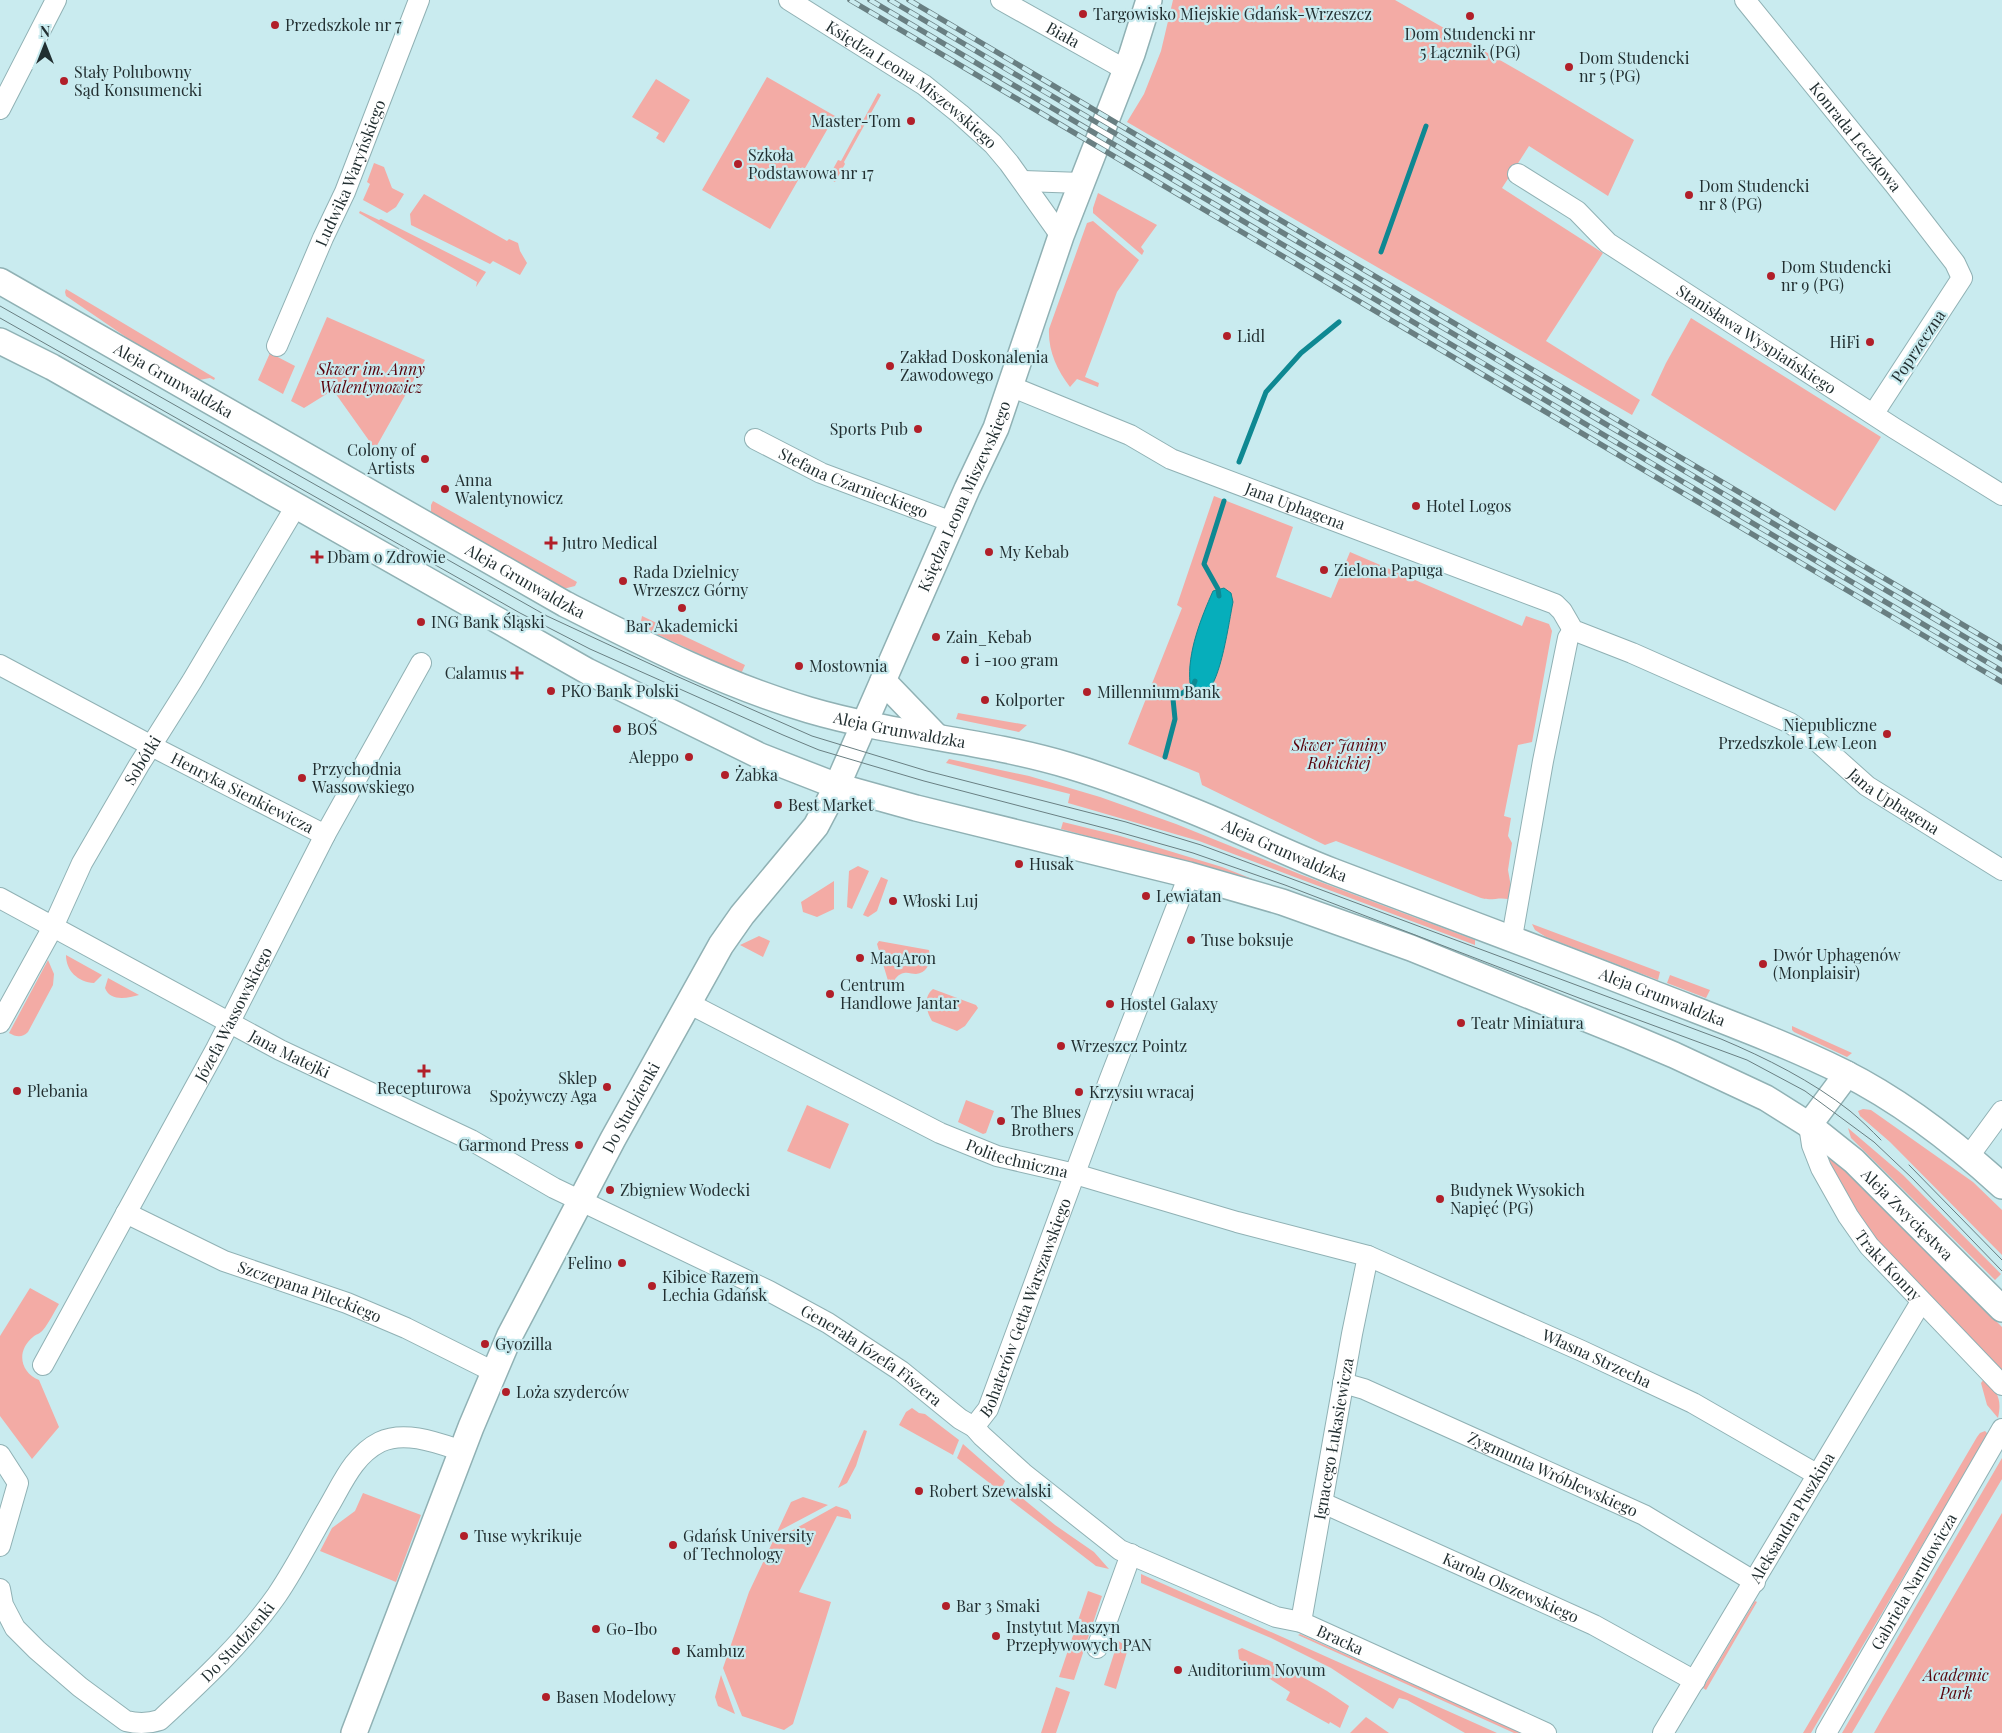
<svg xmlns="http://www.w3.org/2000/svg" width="2002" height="1733" font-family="'Playfair Display',serif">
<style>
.green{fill:#f3aba5}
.water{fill:#06aebb;stroke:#0e8892}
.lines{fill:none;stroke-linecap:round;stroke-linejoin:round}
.stream{stroke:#0e8892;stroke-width:5}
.minor-casing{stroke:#90b1b4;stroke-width:22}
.major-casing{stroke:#90b1b4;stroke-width:28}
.minor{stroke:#fff;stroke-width:20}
.major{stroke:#fff;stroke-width:25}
.tram{stroke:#697f82;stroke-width:1}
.rail-casing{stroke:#697f82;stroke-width:5.5}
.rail{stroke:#c9ebef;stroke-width:4;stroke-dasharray:11;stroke-linecap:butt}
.poi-dot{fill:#b11f29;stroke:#c9ebef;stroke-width:2}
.labels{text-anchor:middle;stroke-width:4.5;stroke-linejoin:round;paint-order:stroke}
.poi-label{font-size:16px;fill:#222f31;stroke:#c9ebef;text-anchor:start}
.street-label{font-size:16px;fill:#222f31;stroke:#c9ebef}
.park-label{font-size:16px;font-style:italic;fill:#59020b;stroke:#c9ebef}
</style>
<rect width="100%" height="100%" fill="#c9ebef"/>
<!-- green -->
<path class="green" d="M1173 0H1395L1538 82 1634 140 1608 196 1529 146 1502 188 1603 253 1546 341 1640 400 1632 415 1127 122 1144 94 1161 51Z
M767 77 835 116 770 229 702 190Z
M656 79 690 100 664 143 656 138 659 133 632 117Z
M878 93 881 95 844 162 845 164 835 182 828 178 838 160 841 161Z
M374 163 384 167 392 188 404 194 396 207 387 213 363 200 370 184 367 182Z
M1098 193 1157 225 1141 247 1144 251 1142 255 1093 213V208Z
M424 194 507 241 509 239 518 243 520 251 527 263 520 275 493 261 490 264 411 225 410 214Z
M360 211 379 220 381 219 486 272 476 287 477 282 359 213Z
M1093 221 1139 260 1117 292 1085 377 1099 383 1098 387 1077 379 1070 387C1057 370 1048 351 1049 329L1087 223Z
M66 289 215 378 214 380 210 378 199 380 142 348 66 296 65 292Z
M327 317 425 360 375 449 333 390 304 408 291 401Z
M1691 318 1881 437 1835 511 1651 395 1666 363Z
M270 353 295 366 283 394 258 380Z
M1214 496 1293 527 1276 577 1331 598 1350 552 1522 626 1526 616 1549 624 1552 631 1532 742 1518 745 1504 816 1511 818 1508 836 1512 843 1508 870 1511 887 1508 899C1498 897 1491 901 1481 898L1336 841 1325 845 1202 785 1199 773 1128 744 1182 608 1177 605Z
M433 501 577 582 575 586 563 589 431 514V505Z
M642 616 745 665 741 674 644 628 641 621Z
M958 713 1027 725 1019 732 956 719Z
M949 759 1029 776 1100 797 1176 824 1302 875 1475 940V945L1199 841 1068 803 1070 794 946 763Z
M1063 822 1120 836 1222 867 1275 888 1238 876 1061 829Z
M858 866 869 871 852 909 847 907 849 871Z
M881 877 888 880 877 911 868 917 863 915Z
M834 881V909L817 917 803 912 801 902Z
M1532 924 1660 972 1658 980 1546 937 1535 930Z
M759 936 770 941 763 957 740 945Z
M879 941 929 950C931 960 929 973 916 974 912 974 908 972 904 973 898 974 895 979 892 984H889L877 944Z
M66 955 102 975 94 983C78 982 66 971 66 955Z
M48 960 54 974 53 985 28 1032C22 1038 16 1037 9 1033Z
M1670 975 1710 990 1706 998 1667 983Z
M108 978 139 995C128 998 110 1002 105 988Z
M933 989 976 1005 978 1008 965 1026 957 1031 932 1021C926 1011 923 997 933 989Z
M1792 1026 1852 1053 1847 1057 1794 1032 1792 1030Z
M966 1100 994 1111 986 1133 983 1134 958 1122Z
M807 1105 849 1124 830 1169 787 1151Z
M1863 1109 1871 1110 1973 1182 2002 1210V1255L1890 1142 1860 1116 1858 1111Z
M1848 1128 1903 1175 2001 1274 1995 1280 1851 1138Z
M1831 1158 1854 1178 2002 1327V1371L1878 1242 1830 1170 1828 1160Z
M30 1288 59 1304C54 1312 49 1323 43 1330 40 1334 36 1334 33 1337 16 1351 20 1372 39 1380L59 1427 32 1459 0 1416V1336Z
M1984 1379C1998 1392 2002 1399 1998 1418L1987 1405 1981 1383Z
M912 1408 919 1413 925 1414 959 1440 953 1455 899 1425 906 1412Z
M864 1430 867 1431 856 1466 847 1483 838 1488Z
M1985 1431 1988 1434 1811 1733H1803L1977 1437 1980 1433Z
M963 1444 1005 1481 1000 1491 957 1458Z
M2002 1458V1479L1852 1733H1842Z
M363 1493 421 1515 396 1582 320 1551 332 1528 355 1511Z
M1016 1493 1055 1525 1094 1552 1109 1569 1096 1566 1009 1499Z
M803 1497 828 1505 777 1532 791 1502Z
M836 1506 848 1510 851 1515V1519L837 1516 799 1592 831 1602 793 1724 784 1730 742 1716 723 1668 749 1592 773 1541Z
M2002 1513V1733H1874L1883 1717Z
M1141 1574 1497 1733H1465L1407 1700 1399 1698 1393 1709 1331 1668 1271 1638 1141 1583Z
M1088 1591 1102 1596 1074 1680 1059 1677Z
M1755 1601 1757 1602 1706 1690 1703 1688Z
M1300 1634 1522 1733H1514L1298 1635Z
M1118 1641 1125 1645 1127 1652 1116 1689 1104 1685Z
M1242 1648 1292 1671 1327 1691 1349 1706 1340 1728 1330 1722 1329 1724 1286 1700 1290 1692 1239 1659 1238 1650Z
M721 1675 735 1714 718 1706 715 1697Z
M1056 1687 1070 1692 1056 1733H1041Z
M1366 1717 1389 1733H1350Z"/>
<!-- water -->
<path class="water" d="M1224 588 1231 593 1233 602C1229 621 1221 682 1206 692L1198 690 1190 683C1187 653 1201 618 1213 591Z"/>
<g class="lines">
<!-- stream -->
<path class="stream" d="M1381 252 1426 126
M1239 462 1266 392 1301 353 1339 322
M1219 596 1218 589 1204 564 1224 501
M1165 757 1175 719 1173 699 1193 686 1195 681"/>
<!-- minor casing -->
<g class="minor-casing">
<g id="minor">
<path id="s1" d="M789 0 924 85 960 114 993 144 1009 163 1061 236"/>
<path id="s2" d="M1001 0 1126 70"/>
<path id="s3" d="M1745 0 1894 184 1955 263 1962 278 1874 413"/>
<path d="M0 109 56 0"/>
<path id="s4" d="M1518 174 1577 211 1608 243 1894 428 2002 495"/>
<path d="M1023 181 1082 183"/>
<path id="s5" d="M277 346 323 238 345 192 419 0"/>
<path id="s6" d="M1010 386 1130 435 1171 459 1555 604 1562 611 1573 630 1632 653 1790 723 1819 743 1867 786 2002 870"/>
<path id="s7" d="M755 439 821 473 952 522"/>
<path id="s8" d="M0 665 163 752 325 835"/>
<path id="s9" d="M0 898 280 1050 471 1140 554 1188 769 1291 828 1323 901 1371 960 1419 974 1427 982 1436 1023 1473 1120 1550 1276 1617 1301 1622 1546 1733"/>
<path d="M1512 937 1543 761 1568 638 1573 630"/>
<path id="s10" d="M688 1003 940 1133 997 1156 1075 1174 1237 1222 1368 1256 1582 1351 1693 1403 1818 1475"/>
<path id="s11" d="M0 1023 53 927 82 863 139 765 192 681 296 506"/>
<path id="s12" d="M1809 1125 1812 1145 1821 1168 1848 1216 1869 1246 2002 1385"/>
<path d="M1969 1156 2002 1111"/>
<path id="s13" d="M126 1213 224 1261 347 1303 406 1328 494 1372"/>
<path id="s14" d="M43 1365 216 1049 325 835 421 663"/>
<path id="s15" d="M1343 1383 1364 1389 1644 1515 1755 1582"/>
<path id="s16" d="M974 1427 988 1409 1109 1081 1189 875"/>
<path d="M0 1455 18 1483 0 1546"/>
<path id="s17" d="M1323 1503 1594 1625 1695 1681"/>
<path id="s18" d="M0 1589 3 1605 15 1628 37 1650 80 1687 126 1721C138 1724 148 1724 160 1720 202 1681 244 1642 277 1595 296 1567 312 1535 329 1506 343 1482 354 1455 380 1442 405 1430 438 1443 462 1451"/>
<path id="s19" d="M1301 1622 1352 1334 1368 1256"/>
<path d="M1097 1648 1131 1554"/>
<path id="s20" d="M1663 1733 1921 1302"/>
<path id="s21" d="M1826 1733 2002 1429"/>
</g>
</g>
<!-- major casing -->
<g class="major-casing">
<g id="major">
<path id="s22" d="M0 281 565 604C644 644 724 685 809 710 894 735 984 740 1070 766 1110 778 1149 793 1188 809 1236 828 1283 852 1332 871 1437 911 1543 950 1647 991 1713 1017 1780 1041 1843 1072 1901 1101 1954 1142 2002 1186"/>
<path id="s23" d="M0 341 52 367 587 671 760 756 837 786 916 808 1189 875 1282 902 1411 948 1629 1036 1674 1055 1766 1098 1809 1125 1854 1161 2002 1309"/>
<path d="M883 681 937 737"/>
<path d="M1809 1125 1847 1074"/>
<path id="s24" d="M354 1733 471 1427 510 1335 613 1139 721 945 742 915 816 826 837 786 967 489 996 428 1061 236 1132 54 1149 0"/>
</g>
</g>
<!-- minor -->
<use href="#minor" class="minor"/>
<!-- major -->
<use href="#major" class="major"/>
<!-- tram -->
<path class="tram" d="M0 306 547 616 674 675 812 736 927 771 1126 822 1201 845 1721 1039C1766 1058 1812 1081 1850 1111 1861 1120 1871 1130 1881 1140
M0 318 520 613 590 649 783 735 819 750 924 781 1108 829 1193 853 1285 885 1579 998 1747 1060 1805 1091 1874 1142 1912 1178 2002 1271
M1909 1165 2002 1260"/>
<!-- rail casing -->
<g class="rail-casing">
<path id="rail" d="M850 0 2002 682
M870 0 2002 671
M890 0 2002 659
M909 0 2002 648"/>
</g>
<!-- rail -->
<use href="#rail" class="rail"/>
</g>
<!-- markers -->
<g class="poi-dot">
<circle cx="1083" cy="14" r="5"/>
<circle cx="1470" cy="16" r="5"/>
<circle cx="275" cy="25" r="5"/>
<circle cx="1569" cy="67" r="5"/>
<circle cx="64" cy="81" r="5"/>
<circle cx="911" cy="121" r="5"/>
<circle cx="738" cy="164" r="5"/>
<circle cx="1689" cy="195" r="5"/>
<circle cx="1771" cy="276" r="5"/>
<circle cx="1227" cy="336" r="5"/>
<circle cx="1870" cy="342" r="5"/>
<circle cx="890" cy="366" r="5"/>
<circle cx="918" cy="429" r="5"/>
<circle cx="425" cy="459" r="5"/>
<circle cx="445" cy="489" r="5"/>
<circle cx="1416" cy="506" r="5"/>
<path d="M548.5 535.5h5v5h5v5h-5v5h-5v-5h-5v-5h5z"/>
<circle cx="989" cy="552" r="5"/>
<path d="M314.5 549.5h5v5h5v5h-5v5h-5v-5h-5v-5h5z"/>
<circle cx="1324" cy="570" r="5"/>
<circle cx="623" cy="581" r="5"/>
<circle cx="682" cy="608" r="5"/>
<circle cx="421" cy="622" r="5"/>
<circle cx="936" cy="637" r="5"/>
<circle cx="965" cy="660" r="5"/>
<circle cx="799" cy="666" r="5"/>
<path d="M514.5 665.5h5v5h5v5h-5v5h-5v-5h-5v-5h5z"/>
<circle cx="551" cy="691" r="5"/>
<circle cx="1087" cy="692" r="5"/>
<circle cx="985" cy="700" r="5"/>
<circle cx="617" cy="729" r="5"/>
<circle cx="1887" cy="734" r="5"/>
<circle cx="689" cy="757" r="5"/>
<circle cx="725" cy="775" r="5"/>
<circle cx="302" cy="778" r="5"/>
<circle cx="778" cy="805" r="5"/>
<circle cx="1019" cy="864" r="5"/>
<circle cx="1146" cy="896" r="5"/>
<circle cx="893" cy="901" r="5"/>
<circle cx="1191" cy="940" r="5"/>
<circle cx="860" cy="958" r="5"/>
<circle cx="1763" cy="964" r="5"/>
<circle cx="830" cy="994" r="5"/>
<circle cx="1110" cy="1004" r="5"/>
<circle cx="1461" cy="1023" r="5"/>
<circle cx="1061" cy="1046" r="5"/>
<path d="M421.5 1063.5h5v5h5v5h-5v5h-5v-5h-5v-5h5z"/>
<circle cx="607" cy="1087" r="5"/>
<circle cx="17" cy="1091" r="5"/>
<circle cx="1079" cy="1092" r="5"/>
<circle cx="1001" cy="1121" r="5"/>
<circle cx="579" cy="1145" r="5"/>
<circle cx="610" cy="1190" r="5"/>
<circle cx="1440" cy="1199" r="5"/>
<circle cx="622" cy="1263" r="5"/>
<circle cx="652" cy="1286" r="5"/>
<circle cx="485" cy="1344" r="5"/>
<circle cx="506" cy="1392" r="5"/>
<circle cx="919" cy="1491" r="5"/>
<circle cx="464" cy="1536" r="5"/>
<circle cx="673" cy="1545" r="5"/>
<circle cx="946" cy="1606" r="5"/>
<circle cx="596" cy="1629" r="5"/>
<circle cx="996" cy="1636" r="5"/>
<circle cx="676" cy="1651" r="5"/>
<circle cx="1178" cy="1670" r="5"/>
<circle cx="546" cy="1697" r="5"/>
</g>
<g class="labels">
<!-- poi labels -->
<g class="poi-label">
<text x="1093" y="20">Targowisko Miejskie Gdańsk-Wrzeszcz</text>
<text x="285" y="31">Przedszkole nr 7</text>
<text x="1470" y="40" text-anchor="middle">Dom Studencki nr<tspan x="1470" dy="18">5 Łącznik (PG)</tspan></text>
<text x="1579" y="64">Dom Studencki<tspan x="1579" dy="18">nr 5 (PG)</tspan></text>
<text x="74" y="78">Stały Polubowny<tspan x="74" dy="18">Sąd Konsumencki</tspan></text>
<text x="901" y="127" text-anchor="end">Master-Tom</text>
<text x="748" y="161">Szkoła<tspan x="748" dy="18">Podstawowa nr 17</tspan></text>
<text x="1699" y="192">Dom Studencki<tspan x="1699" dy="18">nr 8 (PG)</tspan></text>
<text x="1781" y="273">Dom Studencki<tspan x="1781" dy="18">nr 9 (PG)</tspan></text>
<text x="1237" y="342">Lidl</text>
<text x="1860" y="348" text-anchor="end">HiFi</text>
<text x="900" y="363">Zakład Doskonalenia<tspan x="900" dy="18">Zawodowego</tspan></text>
<text x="908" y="435" text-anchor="end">Sports Pub</text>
<text x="415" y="456" text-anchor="end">Colony of<tspan x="415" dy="18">Artists</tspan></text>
<text x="455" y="486">Anna<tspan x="455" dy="18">Walentynowicz</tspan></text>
<text x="1426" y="512">Hotel Logos</text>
<text x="562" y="549">Jutro Medical</text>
<text x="999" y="558">My Kebab</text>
<text x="327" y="563">Dbam o Zdrowie</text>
<text x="1334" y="576">Zielona Papuga</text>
<text x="633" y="578">Rada Dzielnicy<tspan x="633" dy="18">Wrzeszcz Górny</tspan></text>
<text x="431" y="628">ING Bank Śląski</text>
<text x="682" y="632" text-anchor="middle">Bar Akademicki</text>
<text x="946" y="643">Zain_Kebab</text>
<text x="975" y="666">i -100 gram</text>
<text x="809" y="672">Mostownia</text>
<text x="507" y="679" text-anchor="end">Calamus</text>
<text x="561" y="697">PKO Bank Polski</text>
<text x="1097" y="698">Millennium Bank</text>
<text x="995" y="706">Kolporter</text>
<text x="1877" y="731" text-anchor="end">Niepubliczne<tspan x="1877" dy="18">Przedszkole Lew Leon</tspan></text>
<text x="627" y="735">BOŚ</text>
<text x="679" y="763" text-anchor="end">Aleppo</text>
<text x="312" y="775">Przychodnia<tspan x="312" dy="18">Wassowskiego</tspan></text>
<text x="735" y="781">Żabka</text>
<text x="788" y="811">Best Market</text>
<text x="1029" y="870">Husak</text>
<text x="1156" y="902">Lewiatan</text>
<text x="903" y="907">Włoski Luj</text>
<text x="1201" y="946">Tuse boksuje</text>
<text x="1773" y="961">Dwór Uphagenów<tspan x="1773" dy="18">(Monplaisir)</tspan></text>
<text x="870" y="964">MaqAron</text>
<text x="840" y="991">Centrum<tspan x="840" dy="18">Handlowe Jantar</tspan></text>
<text x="1120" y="1010">Hostel Galaxy</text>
<text x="1471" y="1029">Teatr Miniatura</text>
<text x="1071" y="1052">Wrzeszcz Pointz</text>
<text x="597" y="1084" text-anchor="end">Sklep<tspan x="597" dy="18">Spożywczy Aga</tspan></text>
<text x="424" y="1094" text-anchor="middle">Recepturowa</text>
<text x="27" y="1097">Plebania</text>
<text x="1089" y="1098">Krzysiu wracaj</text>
<text x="1011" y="1118">The Blues<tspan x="1011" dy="18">Brothers</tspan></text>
<text x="569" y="1151" text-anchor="end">Garmond Press</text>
<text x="620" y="1196">Zbigniew Wodecki</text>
<text x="1450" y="1196">Budynek Wysokich<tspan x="1450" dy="18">Napięć (PG)</tspan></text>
<text x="612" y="1269" text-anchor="end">Felino</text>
<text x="662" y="1283">Kibice Razem<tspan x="662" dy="18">Lechia Gdańsk</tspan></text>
<text x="495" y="1350">Gyozilla</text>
<text x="516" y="1398">Loża szyderców</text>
<text x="929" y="1497">Robert Szewalski</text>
<text x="474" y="1542">Tuse wykrikuje</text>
<text x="683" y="1542">Gdańsk University<tspan x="683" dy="18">of Technology</tspan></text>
<text x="956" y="1612">Bar 3 Smaki</text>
<text x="1006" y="1633">Instytut Maszyn<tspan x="1006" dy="18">Przepływowych PAN</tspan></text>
<text x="606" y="1635">Go-Ibo</text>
<text x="686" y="1657">Kambuz</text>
<text x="1188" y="1676">Auditorium Novum</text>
<text x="556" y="1703">Basen Modelowy</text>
</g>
<!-- street labels -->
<g class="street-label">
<text dy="6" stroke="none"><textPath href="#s2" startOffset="71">Biała</textPath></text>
<text dy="6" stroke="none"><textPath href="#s1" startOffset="149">Księdza Leona Miszewskiego</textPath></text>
<text dy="6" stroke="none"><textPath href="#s3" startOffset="176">Konrada Leczkowa</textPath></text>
<text dy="6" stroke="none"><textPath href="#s5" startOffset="188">Ludwika Waryńskiego</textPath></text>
<text dy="6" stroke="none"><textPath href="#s4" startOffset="291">Stanisława Wyspiańskiego</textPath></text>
<text transform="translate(1918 346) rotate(-56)" y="6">Poprzeczna</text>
<text dy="6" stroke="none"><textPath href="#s22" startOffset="200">Aleja Grunwaldzka</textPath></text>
<text dy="6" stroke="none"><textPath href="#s7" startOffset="108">Stefana Czarnieckiego</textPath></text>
<text dy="6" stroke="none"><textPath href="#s24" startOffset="1385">Księdza Leona Miszewskiego</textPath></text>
<text dy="6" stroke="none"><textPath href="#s6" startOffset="310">Jana Uphagena</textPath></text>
<text dy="6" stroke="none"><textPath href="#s22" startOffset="605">Aleja Grunwaldzka</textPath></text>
<text dy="6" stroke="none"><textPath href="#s22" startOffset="1010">Aleja Grunwaldzka</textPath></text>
<text dy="6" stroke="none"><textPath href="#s11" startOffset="299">Sobótki</textPath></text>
<text dy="6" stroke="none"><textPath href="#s8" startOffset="274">Henryka Sienkiewicza</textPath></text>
<text dy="6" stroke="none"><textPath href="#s6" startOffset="986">Jana Uphagena</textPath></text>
<text dy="6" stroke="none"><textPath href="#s22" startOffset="1415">Aleja Grunwaldzka</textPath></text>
<text dy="6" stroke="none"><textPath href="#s22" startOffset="1820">Aleja Grunwaldzka</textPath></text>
<text dy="6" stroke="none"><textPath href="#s14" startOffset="399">Józefa Wassowskiego</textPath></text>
<text dy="6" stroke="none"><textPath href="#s9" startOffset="329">Jana Matejki</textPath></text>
<text dy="6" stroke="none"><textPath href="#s24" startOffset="685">Do Studzienki</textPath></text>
<text dy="6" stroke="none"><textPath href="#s10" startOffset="365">Politechniczna</textPath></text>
<text dy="6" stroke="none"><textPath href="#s23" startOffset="2115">Aleja Zwycięstwa</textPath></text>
<text dy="6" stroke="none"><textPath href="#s12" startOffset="164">Trakt Konny</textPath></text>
<text dy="6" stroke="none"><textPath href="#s13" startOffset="200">Szczepana Pileckiego</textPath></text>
<text dy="6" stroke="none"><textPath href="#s16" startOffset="131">Bohaterów Getta Warszawskiego</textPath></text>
<text dy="6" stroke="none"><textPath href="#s9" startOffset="985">Generała Józefa Fiszera</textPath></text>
<text dy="6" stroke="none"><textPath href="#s10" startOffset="980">Własna Strzecha</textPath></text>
<text dy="6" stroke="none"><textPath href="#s19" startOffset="186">Ignacego Łukasiewicza</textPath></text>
<text dy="6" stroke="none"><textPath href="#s15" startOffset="229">Zygmunta Wróblewskiego</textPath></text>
<text dy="6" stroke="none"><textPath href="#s20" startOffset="251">Aleksandra Puszkina</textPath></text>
<text dy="6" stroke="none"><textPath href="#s21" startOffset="175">Gabriela Narutowicza</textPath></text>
<text dy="6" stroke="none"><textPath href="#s17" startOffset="206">Karola Olszewskiego</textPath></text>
<text dy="6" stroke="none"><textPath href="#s9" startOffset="1540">Bracka</textPath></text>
<text dy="6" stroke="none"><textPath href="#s18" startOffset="332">Do Studzienki</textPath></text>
</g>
<!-- park labels -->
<g class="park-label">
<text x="371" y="375">Skwer im. Anny<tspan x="371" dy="18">Walentynowicz</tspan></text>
<text x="1339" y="751">Skwer Janiny<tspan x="1339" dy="18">Rokickiej</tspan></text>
<text x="1956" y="1681">Academic<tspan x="1956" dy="18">Park</tspan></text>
</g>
</g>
<!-- north arrow -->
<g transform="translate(45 45)" stroke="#c9ebef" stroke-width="4" paint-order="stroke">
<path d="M0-4L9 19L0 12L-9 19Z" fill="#222f31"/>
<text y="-8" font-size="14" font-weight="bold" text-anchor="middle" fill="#222f31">N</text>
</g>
</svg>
